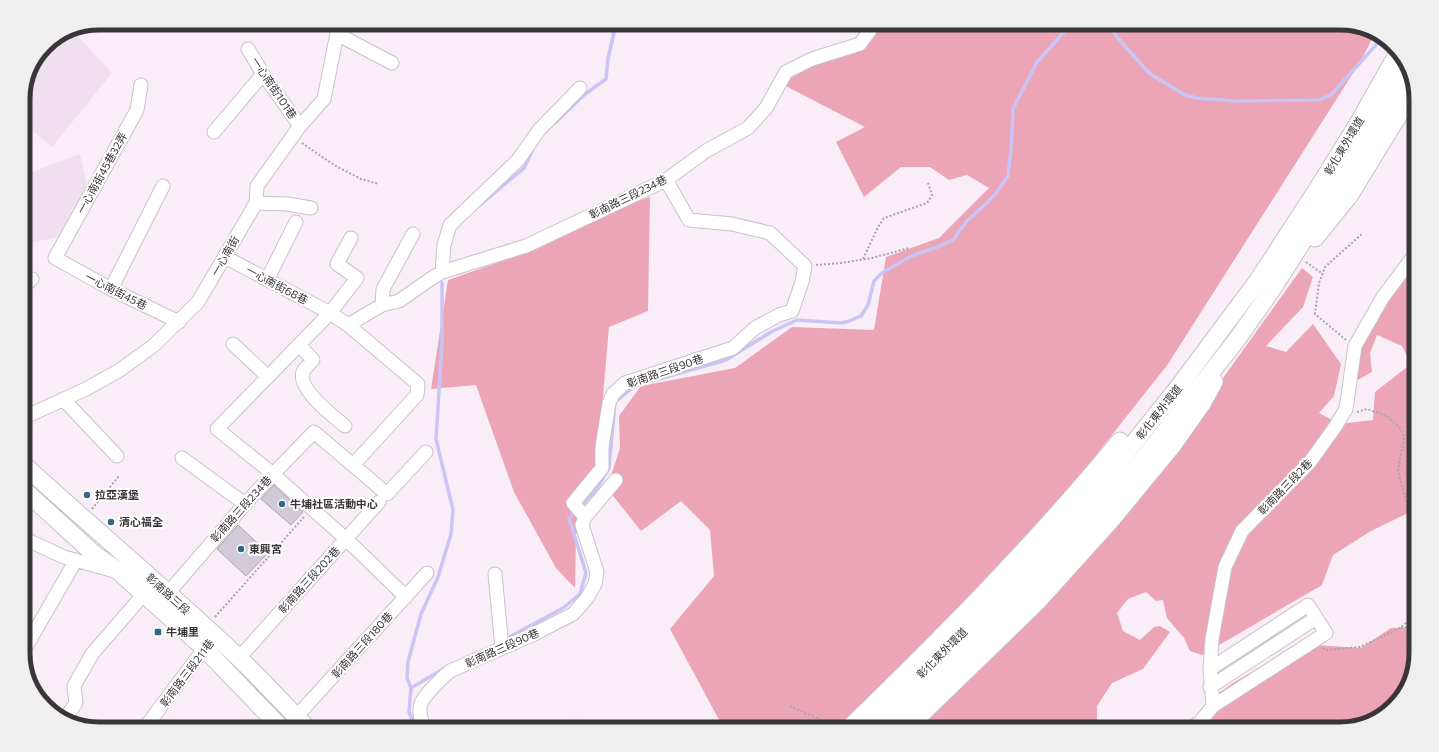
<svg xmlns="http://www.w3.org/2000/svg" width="1439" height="752" font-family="Commissioner,'Noto Sans TC',sans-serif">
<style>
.built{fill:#f0e0ef}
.forest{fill:#eba5b6}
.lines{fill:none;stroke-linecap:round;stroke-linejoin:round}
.stream{stroke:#cbc5f7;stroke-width:3.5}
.building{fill:#d2cbd7;stroke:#a9a3af}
.minor-casing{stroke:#cac0ca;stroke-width:15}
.major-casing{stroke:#cac0ca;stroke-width:19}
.path{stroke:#aba3aa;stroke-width:2;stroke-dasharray:2 2;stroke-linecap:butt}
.minor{stroke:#fff;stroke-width:13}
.major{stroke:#fff;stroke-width:17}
.poi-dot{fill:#346784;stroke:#fff;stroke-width:1.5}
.labels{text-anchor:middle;stroke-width:4;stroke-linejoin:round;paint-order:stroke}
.street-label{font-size:11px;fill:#393538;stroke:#fff}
.poi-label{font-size:11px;font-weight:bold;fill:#393538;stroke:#fff;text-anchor:start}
.rim{fill:none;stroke:#393538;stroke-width:5}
</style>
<rect width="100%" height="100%" fill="#f9eef8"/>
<!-- built -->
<path class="built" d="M71 29 112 73 52 147 23 123V94L39 59Z
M80 154 88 189 59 237 34 242 26 264 23 263V175Z"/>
<!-- forest -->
<path class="forest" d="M869 23H1340L1374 31 1375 33 1362 59 1168 364 1047 517 845 729H724L670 629 714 576 710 530 681 501 641 531 607 488 620 448 619 416 641 386 735 368 792 327 874 330 886 257 939 238 989 188 967 175 949 180 930 167H901L864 197 836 142 865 127 778 82 861 38Z
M650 197 648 311 609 327 598 454 576 535 575 588 556 568 514 492 476 385 431 389 448 280 511 258 611 210Z
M1416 255V519L1406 514 1371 531 1333 555 1322 585 1202 655 1190 651 1184 638 1167 618 1163 600 1156 601 1146 592 1128 599 1117 613 1123 631 1140 640 1154 627 1160 626 1170 632 1143 669 1112 683 1097 706V720L1111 729H917L1218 385 1302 268 1313 277 1303 307 1266 346 1286 352 1313 324 1341 364 1334 396 1319 413 1339 424 1373 420 1375 392 1411 364 1402 346 1377 335 1370 353 1372 372 1352 383 1358 345Z
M1416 625V653L1408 687 1382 716 1340 729H1195L1212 698 1233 683 1300 644 1361 648 1391 628 1411 627Z"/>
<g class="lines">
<!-- stream -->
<path class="stream" d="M1108 23 1116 36 1149 73 1183 94 1196 98 1235 101 1319 100 1331 95 1376 45 1381 37
M555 123 584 95 606 79 608 59 614 32 612 23
M480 205 524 168 534 147
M652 381 726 360 771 332 797 320 842 323 849 321 861 316 868 305 874 281 882 273 911 256 935 248 953 240 966 222 993 197 1008 176 1011 150 1013 109 1037 62 1072 23
M580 507 596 490 609 468 615 402 636 385
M504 640 563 608 580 594 586 573 569 518 576 511
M411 688 407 678 408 662 421 614 438 577 451 534 453 510 436 439 442 344V283
M416 729 409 712 411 688 448 666"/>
</g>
<!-- building -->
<path class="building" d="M274 485 303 512 291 525 261 499Z
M238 525 268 553 246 576 217 549Z"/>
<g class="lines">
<!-- minor casing -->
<g class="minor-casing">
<path id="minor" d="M337 34 392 63
M248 49 263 74 300 126
M141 85 137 110 55 258 111 289 179 322
M214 132 263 74
M256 203 287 204 311 208
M225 257 330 313 348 325 418 384 417 395 353 465
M442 272 444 245 450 225 518 160 539 130 580 88
M267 280 296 222
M23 287 32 279
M111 289 163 186
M382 305 383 289 413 234
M348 325 382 305 399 301 432 278 442 272 526 246 666 180 706 151 748 128 766 108 786 72 812 59 860 44 871 29V23
M233 344 268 377
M299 345 313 360C310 363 305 368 303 372 297 389 334 417 345 426
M63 399 117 456
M23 418 86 389 120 370 153 346 198 302 256 203 257 186 300 126 324 99 339 23
M182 458 245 504
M585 517 616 480
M23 538 64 557 111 570
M495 574 502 648
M406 597 346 539 273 474 314 432 387 494 426 452
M23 652 76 560
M239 658 379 502
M1210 669 1308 605 1326 633 1213 706
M1210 687 1316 618
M296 717 427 573
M64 720 76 703 74 686 92 654 143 595 168 593 245 504 273 474 217 429 330 313 357 278 337 264 351 238
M144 729 210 641
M424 729C422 722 418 712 421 704 423 696 443 677 450 671L532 635 573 614 587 598 595 584 597 572 582 525 585 517 573 503 602 468V447L609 403 613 394 625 383 733 348 755 328 779 315 792 311 802 282 805 266 770 233 732 224 689 220 666 180
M575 729 576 727
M1190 729 1200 722 1213 706 1210 669 1212 639 1225 567 1242 531 1310 462 1335 427 1346 409 1355 346 1383 297 1416 253"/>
</g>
<!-- major casing -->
<g class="major-casing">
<path id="major" d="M1315 238 1349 196 1414 90
M23 464C94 529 168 591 238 657 262 680 285 705 308 729
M23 489 94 554 118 571 204 648 282 729
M848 729C943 637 1036 543 1120 441
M865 729 1018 577 1051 541 1086 503 1180 385 1259 279 1322 182 1359 122 1398 53
M888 729 1030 589 1099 513 1160 438 1238 338 1273 288 1373 131 1408 70
M906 729 1037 602 1111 520 1172 446 1203 402 1214 382"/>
</g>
<!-- path -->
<path class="path" d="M302 143 334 165 361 179 379 184
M863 259 878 227 884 218 927 203 932 195 928 183
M1306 262 1323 274
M816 265 841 263 872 258 909 248
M1346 340 1315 314 1319 283 1325 267 1363 233
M1357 412 1367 409 1387 416 1401 429 1404 438 1398 471 1408 508 1416 525
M92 509 119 476
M215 617 304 517
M1401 628 1416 625
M1323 648 1326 650 1360 647 1400 628 1416 615
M790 706 821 720 837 723"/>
<!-- minor -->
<use href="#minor" class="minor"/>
<!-- major -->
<use href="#major" class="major"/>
</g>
<!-- markers -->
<g class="poi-dot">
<circle cx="87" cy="495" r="4"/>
<circle cx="282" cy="504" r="4"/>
<circle cx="111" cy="522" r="4"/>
<circle cx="241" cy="549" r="4"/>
<rect x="154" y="628" width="8" height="8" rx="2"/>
</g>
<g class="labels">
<!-- street labels -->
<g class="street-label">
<text transform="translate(274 88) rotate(56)" y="4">一心南街101巷</text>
<text transform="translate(1344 146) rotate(-59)" y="4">彰化東外環道</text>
<text transform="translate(102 173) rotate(-61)" y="4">一心南街45巷32弄</text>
<text transform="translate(628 197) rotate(-26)" y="4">彰南路三段234巷</text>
<text transform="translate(225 256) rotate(-60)" y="4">一心南街</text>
<text transform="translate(277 285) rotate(28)" y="4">一心南街68巷</text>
<text transform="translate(116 291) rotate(27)" y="4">一心南街45巷</text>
<text transform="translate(665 371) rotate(-19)" y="4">彰南路三段90巷</text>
<text transform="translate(1159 412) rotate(-52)" y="4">彰化東外環道</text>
<text transform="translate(1285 487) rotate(-46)" y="4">彰南路三段2巷</text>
<text transform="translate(241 509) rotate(-48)" y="4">彰南路三段234巷</text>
<text transform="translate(309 580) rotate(-48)" y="4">彰南路三段202巷</text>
<text transform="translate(168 594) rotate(42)" y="4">彰南路三段</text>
<text transform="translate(362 645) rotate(-48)" y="4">彰南路三段180巷</text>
<text transform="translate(502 648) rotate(-24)" y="4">彰南路三段90巷</text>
<text transform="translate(942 653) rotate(-45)" y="4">彰化東外環道</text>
<text transform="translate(187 673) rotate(-53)" y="4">彰南路三段211巷</text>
</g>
<!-- poi labels -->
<g class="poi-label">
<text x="95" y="499">拉亞漢堡</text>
<text x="290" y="508">牛埔社區活動中心</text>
<text x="119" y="526">清心福全</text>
<text x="249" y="553">東興宮</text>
<text x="166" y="636">牛埔里</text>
</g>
</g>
<!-- crop -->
<path d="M0 0H1439V752H0ZM99 30H1340A69 69 0 0 1 1409 99V653A69 69 0 0 1 1340 722H99A69 69 0 0 1 30 653V99A69 69 0 0 1 99 30Z" fill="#efefef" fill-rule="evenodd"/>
<path class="rim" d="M99 30H1340A69 69 0 0 1 1409 99V653A69 69 0 0 1 1340 722H99A69 69 0 0 1 30 653V99A69 69 0 0 1 99 30Z"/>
</svg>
